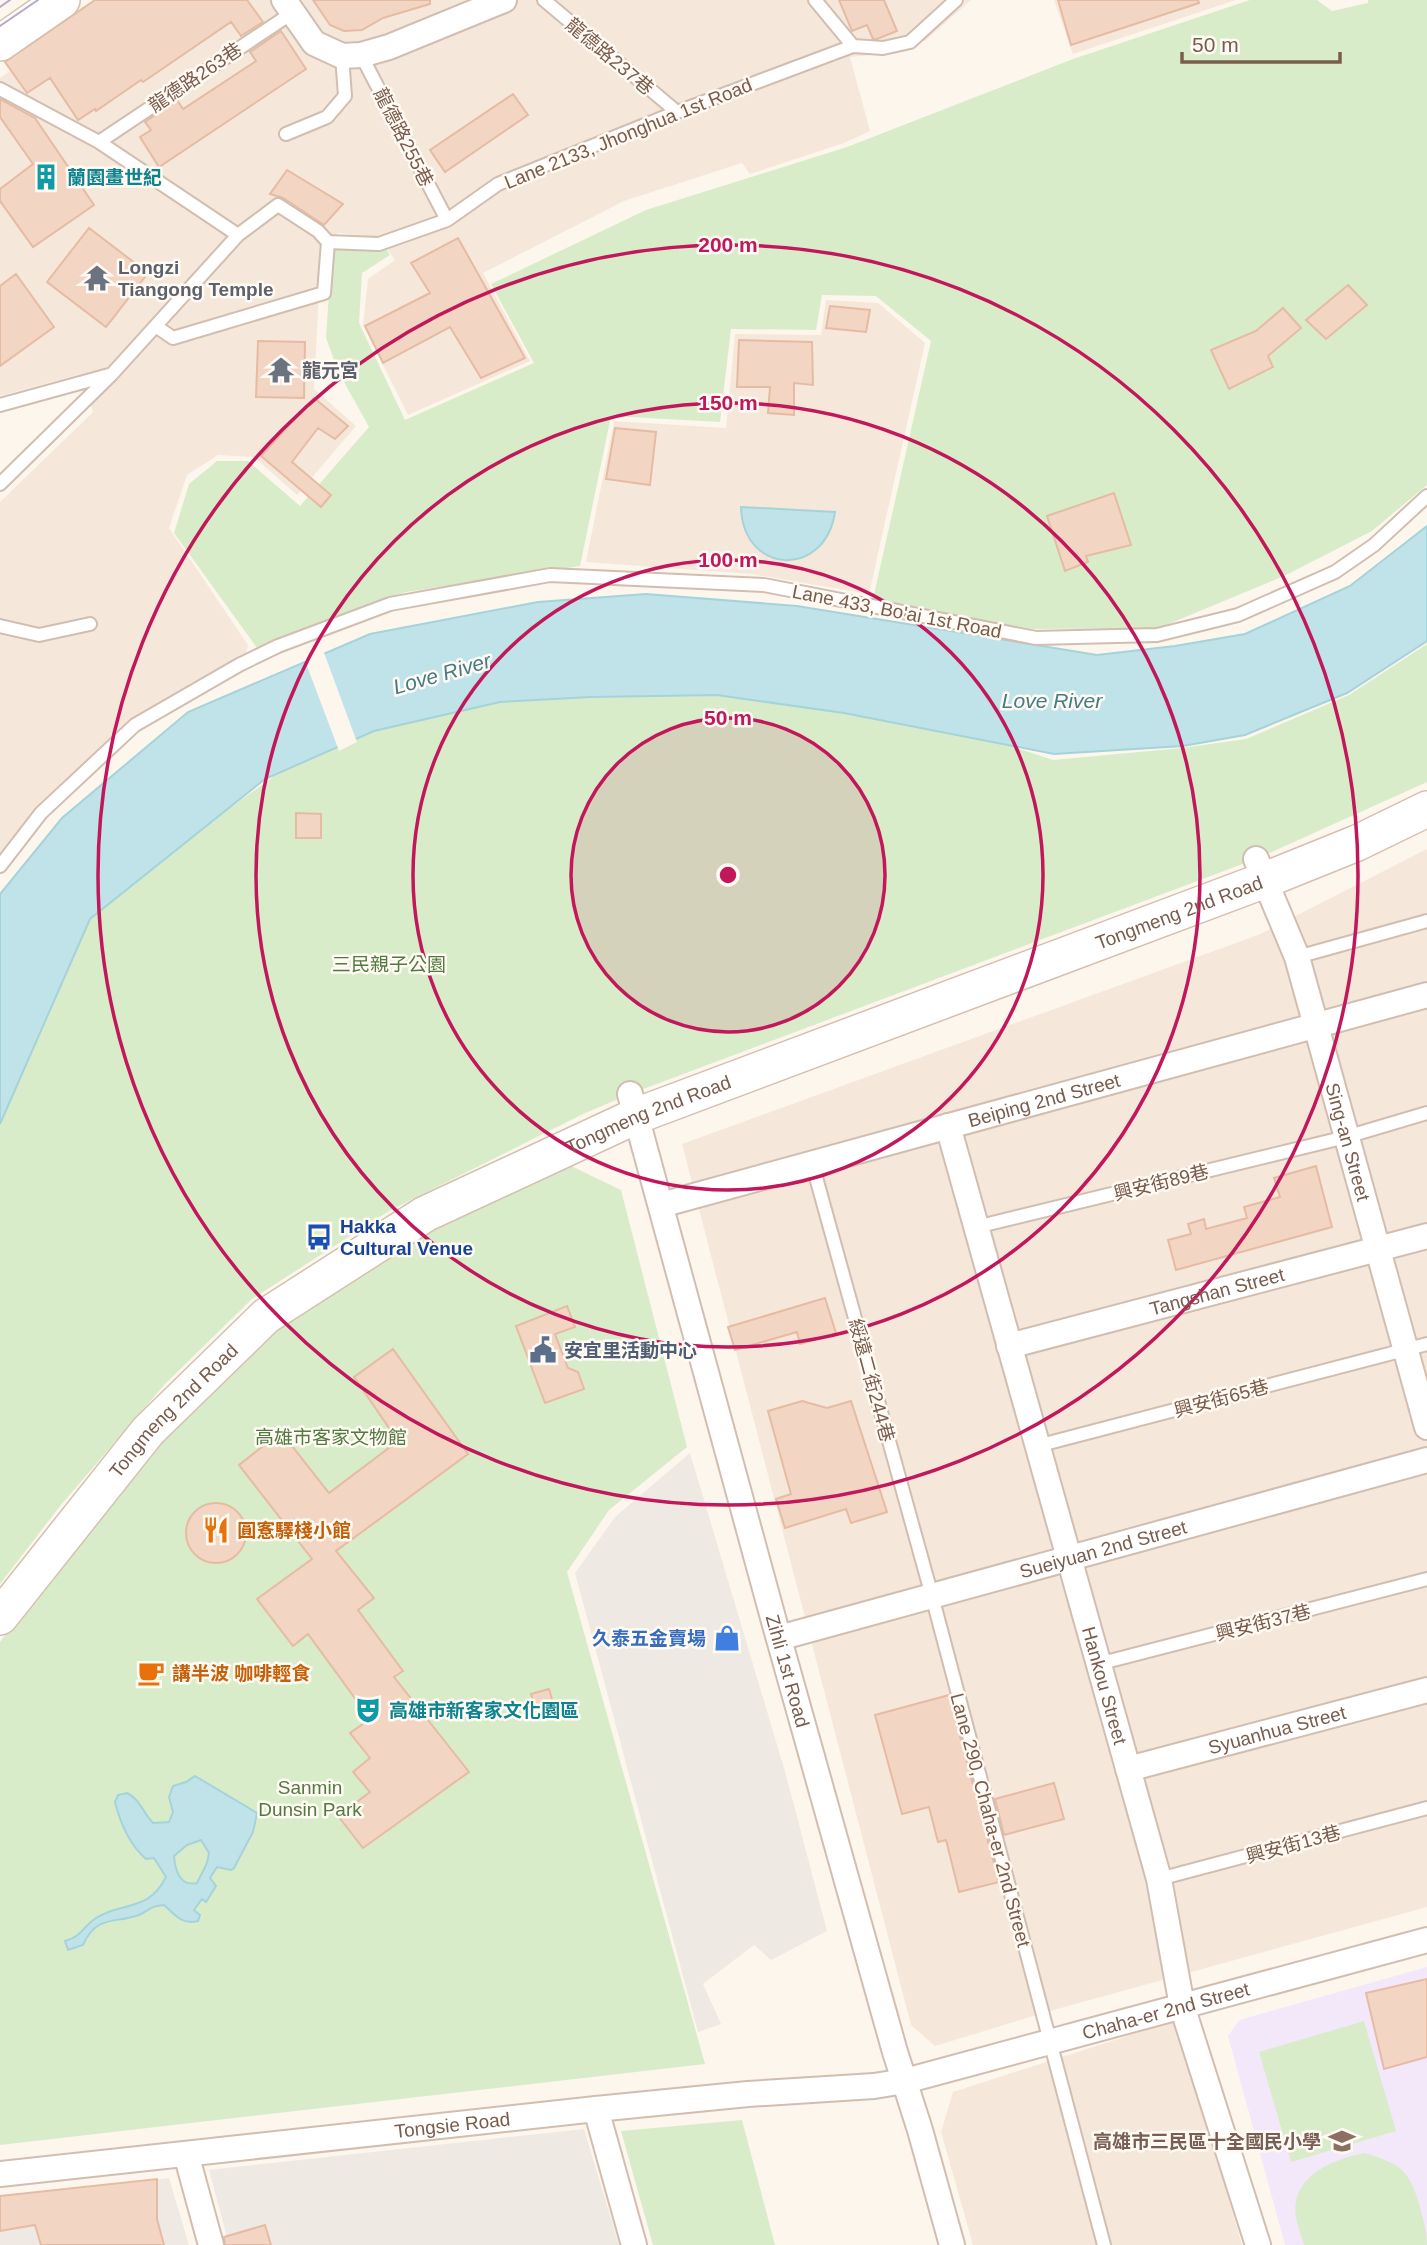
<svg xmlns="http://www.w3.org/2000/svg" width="1427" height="2245" font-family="Helvetica,'Noto Sans TC',sans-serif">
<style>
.residential{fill:#f5e8da}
.industrial{fill:#efe9e4}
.education{fill:#f3e8fa}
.green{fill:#d8ecc9}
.water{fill:#bfe3e8;stroke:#a5d3da;stroke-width:2;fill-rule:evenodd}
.pier{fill:#fdf6ec}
.building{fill:#f3d5c3;stroke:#e6bba3;stroke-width:2}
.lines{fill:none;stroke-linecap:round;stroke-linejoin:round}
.lane-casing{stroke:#d1beb0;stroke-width:16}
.street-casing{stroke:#d1beb0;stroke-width:28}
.secondary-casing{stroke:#d6c0b0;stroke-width:38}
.lane{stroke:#fff;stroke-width:12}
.street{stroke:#fff;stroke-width:24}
.secondary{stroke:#fff;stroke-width:35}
.tram{stroke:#b9a8c9;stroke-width:2}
.ring{fill:none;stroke:#c2185b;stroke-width:3.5}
.labels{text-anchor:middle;stroke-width:5;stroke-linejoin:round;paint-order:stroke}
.street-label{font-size:19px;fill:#7a5c4d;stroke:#fffaf3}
.culture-label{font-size:19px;font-weight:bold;fill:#0d838f;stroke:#fffaf3;text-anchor:start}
.worship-label{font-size:19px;font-weight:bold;fill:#5b616d;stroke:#fffaf3;text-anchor:start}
.park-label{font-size:19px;fill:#537a41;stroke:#fffaf3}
.transit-label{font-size:19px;font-weight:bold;fill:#164399;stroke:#fffaf3;text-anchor:start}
.service-label{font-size:19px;font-weight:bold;fill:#4e5e75;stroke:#fffaf3;text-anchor:start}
.food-label{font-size:19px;font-weight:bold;fill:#c56008;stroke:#fffaf3;text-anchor:start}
.shop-label{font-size:19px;font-weight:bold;fill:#366cbe;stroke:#fffaf3;text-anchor:end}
.education-label{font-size:19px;font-weight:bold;fill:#785e54;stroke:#fffaf3;text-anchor:end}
.water-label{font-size:21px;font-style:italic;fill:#437c86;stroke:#fffaf3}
.centre{fill:#c2185b;stroke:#fffaf3;stroke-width:3.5}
.ring-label{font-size:21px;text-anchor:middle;font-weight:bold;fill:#c2185b;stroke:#fffaf3;stroke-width:5;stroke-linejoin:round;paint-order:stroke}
</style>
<rect width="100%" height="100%" fill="#fdf6ec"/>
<!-- residential -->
<path class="residential" d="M111 0H971L926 40 893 53 850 57 870 131 844 143 750 174 742 163 624 201 483 273 530 361 408 415 363 325 368 279 395 260 379 237 338 233 321 250 314 389 356 426 297 495 254 457 218 455 187 475 169 528 248 645 245 656 134 719 32 812 0 855V502L93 412 81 374 0 396V78Z
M1054 0H1236L1073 54Z
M826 300 878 303 925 343 869 594 751 574 586 562 614 421 726 428 735 334 821 335Z
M1427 849V1907L1050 2011 935 2046 911 2025 682 1144 1258 935Z
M1177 2020 1242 2245H973L941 2132 953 2092Z"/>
<!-- industrial -->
<path class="industrial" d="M690 1453 786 1775 827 1931 771 1960 754 1945 703 1984 721 2024 698 2032 575 1573 615 1517Z
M584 2129 619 2245H229L209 2170Z
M169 2178 189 2245H0V2196Z"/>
<!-- education -->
<path class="education" d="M1427 1967V2245H1285L1228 2036 1239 2020Z"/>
<!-- green -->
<path class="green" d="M1250 0H1317L1332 11 1368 3V0H1427V485L1372 531 1284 576 1159 628 1032 629 873 599 931 341 876 296 822 295 816 330 731 329 720 422 611 416 580 566 406 592 257 648 174 533 189 484 217 461H248L300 506 369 427 339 373 326 338 332 248 385 247 390 255 362 273 359 323 405 420 534 363 491 284 646 210 847 147 1073 59Z
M1427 644V782L1256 859 630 1094 583 1114 389 1211 252 1299 165 1384 60 1506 0 1584V1120L90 919 216 818 280 772 374 731 500 702 591 697 717 695 844 713 1011 746 1053 760 1182 748 1246 739 1349 695Z
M571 1166 621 1190 687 1447 609 1510 567 1572 705 2064 0 2145V1642L61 1561 166 1429 276 1330 349 1280 436 1224Z
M1364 2021 1396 2131 1291 2162 1259 2052Z
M742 2120 775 2245H653L621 2131Z
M1365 2153C1402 2165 1409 2169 1420 2207 1423 2220 1427 2232 1427 2245H1304C1301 2236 1298 2227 1296 2218 1289 2177 1332 2159 1365 2153Z"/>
<!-- water -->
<path class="water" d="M741 507 835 512C825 579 743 575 741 507Z
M1427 526V641L1347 693 1245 735 1183 746 1054 754 844 713 717 695 591 697 500 702 374 731 265 779 90 919 0 1124V894L62 818 188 712 370 634 538 602 646 594 797 606 1097 655 1175 646 1245 634 1350 586Z
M195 1776 257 1813 253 1832 234 1868 231 1870 217 1867 210 1878 216 1886 206 1902 202 1899 194 1910 200 1915 198 1921C182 1925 175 1915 164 1905 150 1906 150 1910 139 1915 115 1924 97 1914 83 1945L68 1950 65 1941C83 1936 82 1927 96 1918 122 1901 148 1913 166 1877L154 1858 146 1859C130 1845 120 1822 115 1802L118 1795 127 1793C140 1799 143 1813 153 1823L169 1822 173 1812 169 1797 173 1786 186 1782ZM201 1840 209 1853 207 1863 197 1883C180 1887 175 1870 174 1856L187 1845Z"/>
<!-- pier -->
<path class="pier" d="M323 650 357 742 339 751 304 658Z"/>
<!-- building -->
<path class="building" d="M95 0H247L263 22 241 36 231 22 143 82 141 80 96 111 95 109 78 120 50 78 27 93 5 62Z
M313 0H430V4L383 18 362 30 344 31 330 25Z
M839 0H884L897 31 877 39H873L867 25 852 31Z
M1058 0H1198L1199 3 1071 45Z
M281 31 306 69 159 167 140 137 151 130 145 122 177 100 183 109 256 61 250 52Z
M513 94 528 115 445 172 430 150Z
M0 99 35 118 94 205 33 247 0 201V189L33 164 0 117Z
M287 170 343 204 324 225 283 198 270 194Z
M89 228 148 273 106 327 47 282Z
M458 238 525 358 481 378 450 327 383 363 365 326 430 293 411 263Z
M16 274 54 327 0 366V286Z
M1348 285 1367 305 1326 339 1306 320Z
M830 306 870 310 866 332 826 328Z
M1283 308 1301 328 1268 356 1273 367 1229 389 1211 350 1256 331Z
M739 340 812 342 813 385 794 383V415L768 413 770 387H737Z
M258 341 305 342 304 398 256 397Z
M314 398 348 426 335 439 318 428 292 462 331 495 321 507 261 456Z
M615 428 656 432 650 485 606 479Z
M1114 493 1131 545 1086 556 1088 562 1065 571 1047 516Z
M296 813 321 814V838H296Z
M1316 1166 1332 1227 1176 1270 1168 1240 1191 1234 1188 1224 1204 1219 1206 1229 1247 1218 1244 1207 1280 1197 1274 1178Z
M825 1298 836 1333 800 1344 797 1332 735 1350 728 1327Z
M567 1306 575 1327 555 1334 568 1368 578 1372 584 1389 545 1403 516 1326Z
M393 1349 468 1454 336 1551 374 1598 358 1610 403 1671 394 1677 469 1772 363 1848 338 1816 370 1792 353 1772 370 1758 350 1733 370 1719 308 1634 293 1646 257 1599 312 1559 239 1465 281 1432 329 1493 398 1441 354 1377Z
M802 1401 827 1408 851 1401 887 1512 851 1523 846 1509 785 1528 776 1499 791 1494 768 1411Z
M186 1533a30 30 0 1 1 60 0a30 30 0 1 1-60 0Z
M549 1689 556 1713 539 1718 531 1694Z
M949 1695 999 1882 959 1892 946 1840 938 1842 929 1807 902 1814 875 1715Z
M1054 1783 1064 1819 1004 1835 995 1799Z
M1427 1979V2057L1384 2069 1366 1993Z
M157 2179V2219L164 2245H41L35 2225 0 2231V2196Z
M265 2225 271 2245H225L224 2237Z"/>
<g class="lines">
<!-- lane casing -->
<g class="lane-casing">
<path id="lane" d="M544 0 677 112
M815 0 853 46
M361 55 447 220
M0 89 99 142 238 235
M286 134 327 117 345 96 342 56
M99 142 292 13
M157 327 173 338 324 293 328 242
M0 405 109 375
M0 484 112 374 238 235 278 205 318 231 328 242 379 244 447 220 498 184 677 112 853 46 883 48 910 42 956 0
M0 626 39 635 90 624
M0 866 41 813 135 725 239 665 278 646 390 604 550 575 764 585 1036 638 1157 635 1238 615 1335 572 1374 545 1427 496
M1297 957 1427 921
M812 1163 932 1596 1104 2245
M976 1227 1346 1137 1427 1113
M1037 1446 1427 1344
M1098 1664 1427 1579
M1159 1879 1427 1808"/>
</g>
<!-- street casing -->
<g class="street-casing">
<g id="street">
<path d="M284 0 314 43 342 56 361 55 389 47 504 0"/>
<path id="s1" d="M1256 859 1297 957 1427 1427"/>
<path id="s2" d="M630 1094 775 1625 895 2052 920 2130 952 2245"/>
<path id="s3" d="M948 1126 1159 1879 1182 2006 1258 2245"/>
<path id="s4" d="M661 1205 1427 995"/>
<path id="s5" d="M1009 1346 1427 1236"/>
<path id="s6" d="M779 1638 1427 1460"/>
<path id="s7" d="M1128 1769 1427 1690"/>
<path d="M596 2109 634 2245"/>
<path d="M186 2154 211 2245"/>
<path id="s8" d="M0 2174 596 2109 748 2094 874 2086 905 2081 1427 1940"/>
</g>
</g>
<!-- secondary casing -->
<g class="secondary-casing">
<g id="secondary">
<path d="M0 43 62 0"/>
<path id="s9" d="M0 1617 148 1431 266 1316 425 1214 636 1116 1265 880 1357 843 1427 809"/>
</g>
</g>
<!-- lane -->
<use href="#lane" class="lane"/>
<!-- street -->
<use href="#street" class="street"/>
<!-- secondary -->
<use href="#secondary" class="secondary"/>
<!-- tram -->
<path class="tram" d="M0 7 10 0
M0 26 38 0"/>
</g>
<!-- distance rings -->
<circle cx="728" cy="875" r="157" fill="#c2185b" fill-opacity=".12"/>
<g class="ring">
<circle cx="728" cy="875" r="157"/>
<circle cx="728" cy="875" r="315"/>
<circle cx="728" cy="875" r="472"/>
<circle cx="728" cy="875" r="630"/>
</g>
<!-- icons -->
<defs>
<g id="building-bare" transform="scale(2.1)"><path d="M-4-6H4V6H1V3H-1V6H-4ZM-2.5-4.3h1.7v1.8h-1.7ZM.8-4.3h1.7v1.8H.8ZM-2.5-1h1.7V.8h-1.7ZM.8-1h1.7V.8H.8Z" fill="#0f9aa8" stroke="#fffaf3" stroke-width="2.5" paint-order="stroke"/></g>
<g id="temple-bare" transform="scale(2.1)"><path d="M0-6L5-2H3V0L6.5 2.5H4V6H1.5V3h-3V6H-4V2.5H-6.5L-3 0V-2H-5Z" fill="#6b7280" stroke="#fffaf3" stroke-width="2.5" paint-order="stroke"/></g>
<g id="bus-bare" transform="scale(2.1)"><path d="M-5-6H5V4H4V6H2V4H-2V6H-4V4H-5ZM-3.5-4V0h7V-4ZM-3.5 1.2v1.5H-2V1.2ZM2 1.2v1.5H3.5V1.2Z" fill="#1a4fb4" stroke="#fffaf3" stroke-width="2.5" paint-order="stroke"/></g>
<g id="civic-bare" transform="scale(2.1)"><path d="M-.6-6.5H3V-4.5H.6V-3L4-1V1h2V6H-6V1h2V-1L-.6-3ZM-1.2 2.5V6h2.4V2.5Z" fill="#5c6f8a" stroke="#fffaf3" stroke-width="2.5" paint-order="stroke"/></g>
<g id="restaurant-bare" transform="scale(2.1)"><path d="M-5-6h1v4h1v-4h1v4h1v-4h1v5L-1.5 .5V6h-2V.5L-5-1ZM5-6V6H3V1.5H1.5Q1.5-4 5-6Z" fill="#e8710a" stroke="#fffaf3" stroke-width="2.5" paint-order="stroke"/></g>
<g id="shop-bare" transform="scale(2.1)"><path d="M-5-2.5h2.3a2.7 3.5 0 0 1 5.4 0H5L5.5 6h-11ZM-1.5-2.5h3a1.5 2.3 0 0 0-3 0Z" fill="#3f7fe0" stroke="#fffaf3" stroke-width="2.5" paint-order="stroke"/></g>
<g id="cafe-bare" transform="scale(2.1)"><path d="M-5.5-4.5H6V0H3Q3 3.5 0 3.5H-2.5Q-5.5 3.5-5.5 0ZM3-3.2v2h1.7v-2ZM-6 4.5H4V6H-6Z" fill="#e8710a" stroke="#fffaf3" stroke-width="2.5" paint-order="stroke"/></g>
<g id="theatre-bare" transform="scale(2.1)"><path d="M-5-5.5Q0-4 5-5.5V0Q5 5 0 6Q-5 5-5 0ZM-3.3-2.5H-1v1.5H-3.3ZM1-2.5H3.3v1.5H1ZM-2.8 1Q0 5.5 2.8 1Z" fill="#0f9aa8" stroke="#fffaf3" stroke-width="2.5" paint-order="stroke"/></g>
<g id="school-bare" transform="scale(2.1)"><path d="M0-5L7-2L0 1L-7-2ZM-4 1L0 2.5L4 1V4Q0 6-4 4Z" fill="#8d6e63" stroke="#fffaf3" stroke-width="2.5" paint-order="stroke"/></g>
</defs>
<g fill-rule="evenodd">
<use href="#building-bare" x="46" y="177"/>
<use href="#temple-bare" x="97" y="278"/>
<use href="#temple-bare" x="281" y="370"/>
<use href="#bus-bare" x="319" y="1237"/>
<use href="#civic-bare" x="543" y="1350"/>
<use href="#restaurant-bare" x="216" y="1530"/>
<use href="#shop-bare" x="727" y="1638"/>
<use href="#cafe-bare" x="151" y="1673"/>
<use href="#theatre-bare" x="368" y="1710"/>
<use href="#school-bare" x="1342" y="2141"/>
</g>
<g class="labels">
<!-- street labels -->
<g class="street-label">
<text transform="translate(610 56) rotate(40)" y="7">龍德路237巷</text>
<text transform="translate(195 77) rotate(-34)" y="7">龍德路263巷</text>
<text transform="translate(628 133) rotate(-22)" y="7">Lane 2133, Jhonghua 1st Road</text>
<text transform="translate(404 137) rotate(63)" y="7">龍德路255巷</text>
<text transform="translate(897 611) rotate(11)" y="7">Lane 433, Bo'ai 1st Road</text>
<text dy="7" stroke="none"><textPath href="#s9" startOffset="1404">Tongmeng 2nd Road</textPath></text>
<text dy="7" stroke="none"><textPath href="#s4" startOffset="397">Beiping 2nd Street</textPath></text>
<text dy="7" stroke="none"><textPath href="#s9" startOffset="836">Tongmeng 2nd Road</textPath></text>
<text dy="7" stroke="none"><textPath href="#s1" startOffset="298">Sing-an Street</textPath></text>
<text transform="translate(1161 1182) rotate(-14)" y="7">興安街89巷</text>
<text dy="7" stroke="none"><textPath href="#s5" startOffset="215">Tangshan Street</textPath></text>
<text transform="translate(872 1380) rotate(75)" y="7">綏遠二街244巷</text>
<text transform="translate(1221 1398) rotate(-15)" y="7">興安街65巷</text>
<text dy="7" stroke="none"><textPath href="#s9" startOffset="270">Tongmeng 2nd Road</textPath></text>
<text dy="7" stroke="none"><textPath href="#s6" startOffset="336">Sueiyuan 2nd Street</textPath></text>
<text transform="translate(1263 1622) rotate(-14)" y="7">興安街37巷</text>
<text dy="7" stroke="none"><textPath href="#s2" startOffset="598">Zihli 1st Road</textPath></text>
<text dy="7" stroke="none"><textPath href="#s3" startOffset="581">Hankou Street</textPath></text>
<text dy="7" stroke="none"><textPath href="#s7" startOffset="154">Syuanhua Street</textPath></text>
<text transform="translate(991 1820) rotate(75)" y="7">Lane 290, Chaha-er 2nd Street</text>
<text transform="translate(1293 1844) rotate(-15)" y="7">興安街13巷</text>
<text dy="7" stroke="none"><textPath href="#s8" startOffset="1180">Chaha-er 2nd Street</textPath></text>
<text dy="7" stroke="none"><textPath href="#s8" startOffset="455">Tongsie Road</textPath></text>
</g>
<!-- culture labels -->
<g class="culture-label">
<text x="67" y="184">蘭園畫世紀</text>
<text x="389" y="1717">高雄市新客家文化園區</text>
</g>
<!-- worship labels -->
<g class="worship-label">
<text x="118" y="274">Longzi<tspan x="118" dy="22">Tiangong Temple</tspan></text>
<text x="302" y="377">龍元宮</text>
</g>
<!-- park labels -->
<g class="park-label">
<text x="389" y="971">三民親子公園</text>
<text x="331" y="1444">高雄市客家文物館</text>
<text x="310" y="1794">Sanmin<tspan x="310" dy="22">Dunsin Park</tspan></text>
</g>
<!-- transit labels -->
<g class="transit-label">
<text x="340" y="1233">Hakka<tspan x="340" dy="22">Cultural Venue</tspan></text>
</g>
<!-- service labels -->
<g class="service-label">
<text x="564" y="1357">安宜里活動中心</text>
</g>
<!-- food labels -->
<g class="food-label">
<text x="237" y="1537">圓愙驛棧小館</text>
<text x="172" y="1680">講半波 咖啡輕食</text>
</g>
<!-- shop labels -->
<g class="shop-label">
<text x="706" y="1645">久泰五金賣場</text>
</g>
<!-- education labels -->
<g class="education-label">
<text x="1321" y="2148">高雄市三民區十全國民小學</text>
</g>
<!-- water labels -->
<g class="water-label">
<text transform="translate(442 674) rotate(-16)" y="7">Love River</text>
<text x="1052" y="708">Love River</text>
</g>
</g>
<circle cx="728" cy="875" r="10" class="centre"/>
<g class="ring-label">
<text x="728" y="252">200 m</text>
<text x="728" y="410">150 m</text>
<text x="728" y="567">100 m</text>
<text x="728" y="725">50 m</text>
</g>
<!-- scale -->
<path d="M1182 52v10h158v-10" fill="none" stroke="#7a5c4d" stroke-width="3.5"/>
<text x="1192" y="52" font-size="21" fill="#7a5c4d" stroke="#fffaf3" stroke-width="5" paint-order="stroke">50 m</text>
</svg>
